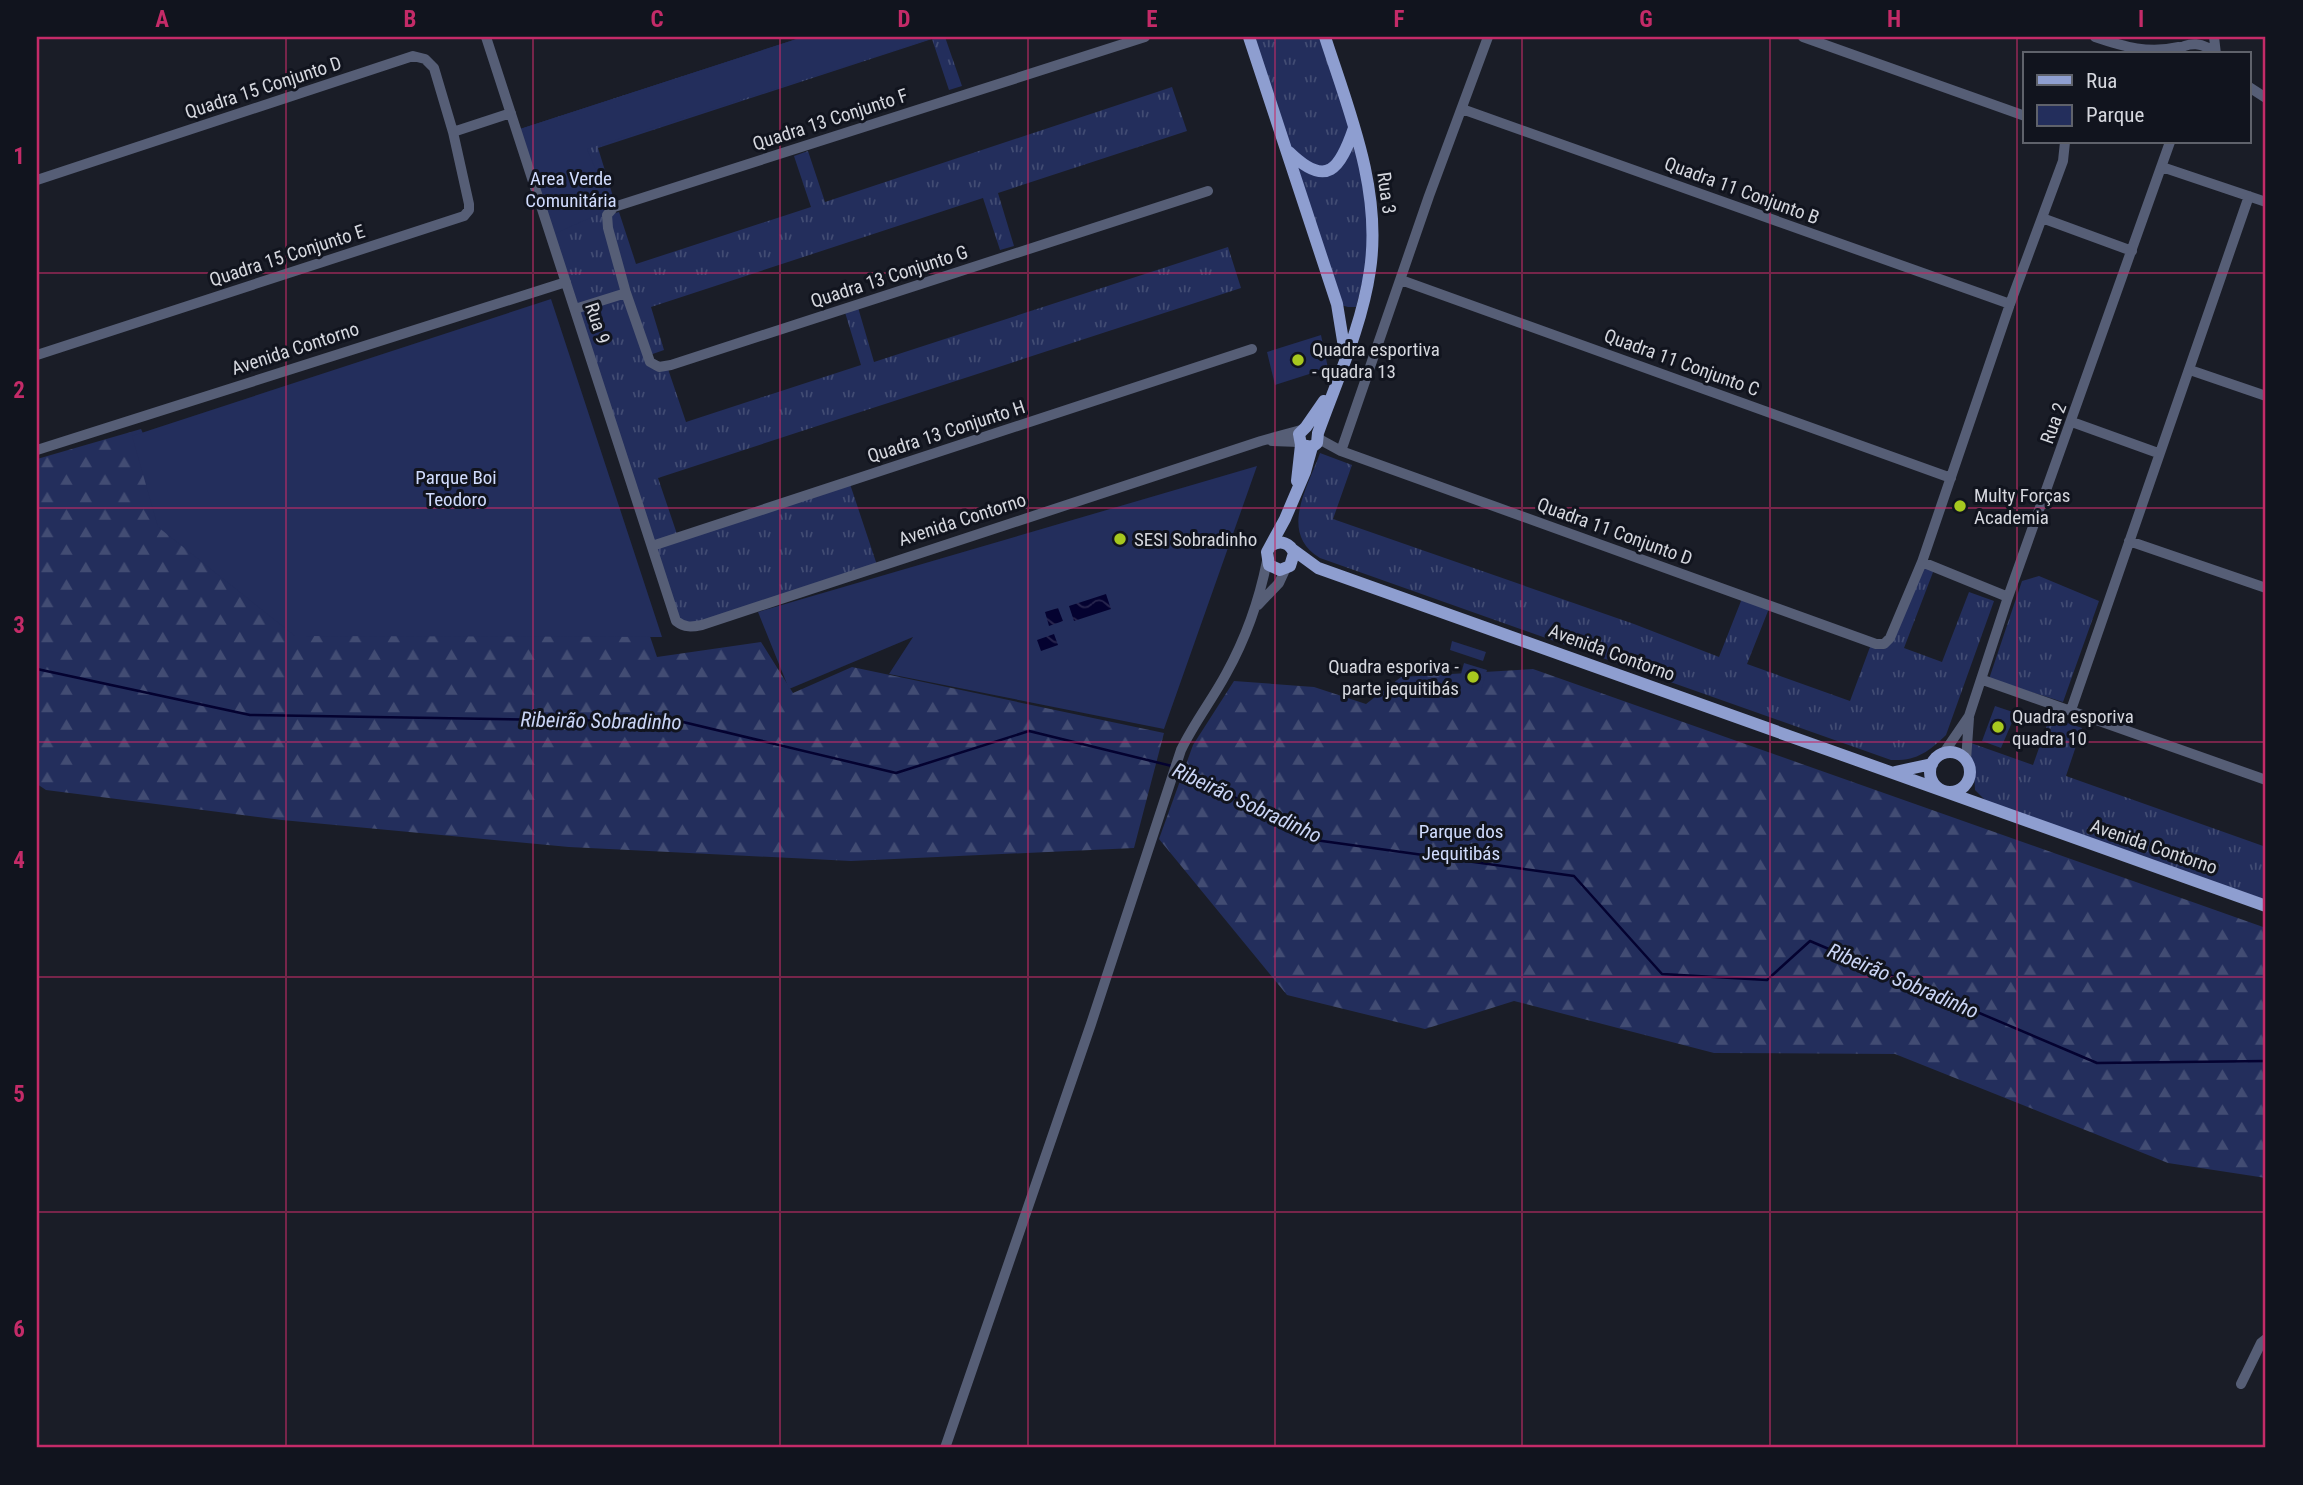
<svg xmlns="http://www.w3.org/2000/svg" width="2303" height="1485" font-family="'Roboto Condensed',sans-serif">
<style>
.grass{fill:url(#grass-tufts)}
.forest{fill:url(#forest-firs)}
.green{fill:#232e5c}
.water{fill:url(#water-waves)}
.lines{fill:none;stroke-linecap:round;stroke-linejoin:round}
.stream{stroke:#040230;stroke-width:2.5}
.minor{stroke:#565e76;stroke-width:10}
.major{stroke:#8e9ed0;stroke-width:12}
.grid{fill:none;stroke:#c42b68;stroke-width:2;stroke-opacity:0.55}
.poi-dot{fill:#a7c81f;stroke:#11141e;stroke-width:2.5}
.labels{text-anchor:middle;stroke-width:6;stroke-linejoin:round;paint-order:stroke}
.street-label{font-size:19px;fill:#d5d7de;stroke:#11141e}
.park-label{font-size:19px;fill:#d1dcfe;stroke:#11141e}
.poi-label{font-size:19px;fill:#d5d7de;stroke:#11141e;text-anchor:start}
.water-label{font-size:21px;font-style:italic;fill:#cad5f6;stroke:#11141e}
.neatline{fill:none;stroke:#c42b68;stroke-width:2.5}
.grid-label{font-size:23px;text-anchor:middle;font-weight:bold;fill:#c42b68}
</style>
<defs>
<pattern id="grass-tufts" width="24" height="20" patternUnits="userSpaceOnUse" patternTransform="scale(1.75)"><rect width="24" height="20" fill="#232e5c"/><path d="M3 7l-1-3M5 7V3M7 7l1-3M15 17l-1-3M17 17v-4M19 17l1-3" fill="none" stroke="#424c73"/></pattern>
<pattern id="forest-firs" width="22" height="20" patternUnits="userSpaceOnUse" patternTransform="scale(1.75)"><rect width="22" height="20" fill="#232e5c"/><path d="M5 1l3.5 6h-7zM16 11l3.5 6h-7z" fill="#424c73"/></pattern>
<pattern id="water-waves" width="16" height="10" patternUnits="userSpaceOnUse" patternTransform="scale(1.75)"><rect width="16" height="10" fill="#040230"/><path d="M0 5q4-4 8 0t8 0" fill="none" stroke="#28264e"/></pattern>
</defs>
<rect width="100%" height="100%" fill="#1a1d27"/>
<!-- grass -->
<path class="grass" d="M803 37H945L962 86 949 90 932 39 598 148 616 206 608 215 619 212 636 264 811 207 794 156 808 151 825 202 1172 87 1187 131 998 193 1014 246 1000 250 983 198 651 307 664 350 647 356 667 366 686 422 861 365 844 309 857 304 874 362 1228 247 1241 288 658 478 678 537 849 481 878 568 702 625 682 626 517 130Z
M1250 37H1325L1354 127 1373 240 1356 307H1348L1337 304Z
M1320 453 1352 465 1333 519 1634 624 1719 657 1743 596 1770 606 1747 664 1850 701 1870 647 1884 644 1922 562 1935 567 1904 648 1942 662 1969 592 1994 601 1946 735C1928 752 1917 761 1891 760L1320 558C1278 533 1308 487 1320 453Z
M2039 576 2099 601 2063 702 1989 679 2022 581Z
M2050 717 2082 728 2066 776 2266 847V900L1992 807 1975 790 1974 770 1969 762 1971 743 2033 765Z"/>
<!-- forest -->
<path class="forest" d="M141 429 181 518 611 521 657 657 761 642 793 693 852 667 1164 733 1134 848 851 861 569 847 282 820 46 790 37 784V459Z
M1533 669 2266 928V1178L2168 1163 1895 1054 1714 1053 1514 1001 1425 1029 1287 995 1159 839 1193 745 1234 681 1314 687 1366 704 1401 677Z"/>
<!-- green -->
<path class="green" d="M803 37H937L587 149 612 208 554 234 517 130Z
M551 299 662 637 295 636 158 527 132 436Z
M1321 335 1328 368 1275 385 1267 352Z
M1257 466 1164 729 889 674 913 637 789 689 758 612Z
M1452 641 1486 652 1483 661 1450 650Z
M1464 663 1487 670 1481 691 1458 685Z
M1995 706 2016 713 2001 748 1982 741Z"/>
<!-- water -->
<path class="water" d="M1106 594 1111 609 1074 621 1069 606Z
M1058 608 1063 621 1049 626 1045 612Z
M1054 634 1058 645 1041 651 1037 640Z"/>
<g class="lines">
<!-- stream -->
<path class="stream" d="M37 669 250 715 683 722 896 773 1029 731 1180 768 1315 840 1574 876 1662 974 1767 980 1810 941 2097 1063 2266 1061"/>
<!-- minor -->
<path class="minor" d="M486 37 676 621C685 628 692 627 702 625L1261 441 1301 430
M1145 37 614 207 607 215 608 228 626 293 650 362 659 367 671 365 1208 191
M1803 37 2025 116
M2095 37C2125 47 2148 54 2179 47
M2214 37 2216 54
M2175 51C2189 41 2204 42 2215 54
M2249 87 2266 98
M1462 109 2010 304
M453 132 511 113
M2162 167 2266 202
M37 180 413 56 425 59 434 68 453 132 469 204V210L464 216 37 355
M2042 218 2132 251
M1401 280 1951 478
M575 309 626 293
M2190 370 2266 396
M2072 422 2158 453
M1319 439 1341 451 1876 644H1884L1890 638 1922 562 2010 304 2063 161 2065 142
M1272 441 1299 442
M37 450 566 282
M1341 451 1429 196 1488 37
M2129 541 2266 588
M652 546 1252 349
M1922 562 2008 597
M1258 605 1279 583 1285 570
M1983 680 2266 780
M2071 710 2249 196
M1943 754 1969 716 2008 597 2170 142
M1966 760 1969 718
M2241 1384 2261 1343 2266 1339
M945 1448 1091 1024 1181 750C1194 723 1212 700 1226 674 1246 638 1259 601 1267 561"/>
<!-- major -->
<path class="major" d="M1249 37 1337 304 1345 353
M1289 152C1327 189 1340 169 1354 128
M1312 447 1301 445 1299 434 1306 427 1324 401
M1297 481 1301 445
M1272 545C1281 540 1290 543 1294 553L1290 566 1280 570 1269 565 1267 552 1285 519 1305 472 1312 447 1317 443 1318 433C1337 380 1362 326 1370 270 1382 190 1349 111 1325 37
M1292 549 1318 568 2266 906
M1930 772a20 20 0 1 1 40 0a20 20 0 1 1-40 0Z
M1895 772 1932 764"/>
</g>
<!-- grid -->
<path class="grid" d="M286 37V1448M533 37V1448M780 37V1448M1028 37V1448M1275 37V1448M1522 37V1448M1770 37V1448M2017 37V1448M37 273H2266M37 508H2266M37 742H2266M37 977H2266M37 1212H2266"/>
<!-- markers -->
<g class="poi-dot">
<circle cx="1298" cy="360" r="7"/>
<circle cx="1960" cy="506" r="7"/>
<circle cx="1120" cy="539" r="7"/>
<circle cx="1473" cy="677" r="7"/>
<circle cx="1998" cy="727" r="7"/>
</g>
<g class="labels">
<!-- street labels -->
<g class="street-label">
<text transform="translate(263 87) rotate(-18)" y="7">Quadra 15 Conjunto D</text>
<text transform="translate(830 119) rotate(-18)" y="7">Quadra 13 Conjunto F</text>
<text transform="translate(1742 190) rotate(20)" y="7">Quadra 11 Conjunto B</text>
<text transform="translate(1387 193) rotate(82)" y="7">Rua 3</text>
<text transform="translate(287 255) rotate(-18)" y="7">Quadra 15 Conjunto E</text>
<text transform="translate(889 276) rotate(-18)" y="7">Quadra 13 Conjunto G</text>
<text transform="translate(598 323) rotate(72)" y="7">Rua 9</text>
<text transform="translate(295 348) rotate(-18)" y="7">Avenida Contorno</text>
<text transform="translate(1682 362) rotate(20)" y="7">Quadra 11 Conjunto C</text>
<text transform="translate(2053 423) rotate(-70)" y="7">Rua 2</text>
<text transform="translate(946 431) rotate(-18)" y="7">Quadra 13 Conjunto H</text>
<text transform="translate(962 519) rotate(-18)" y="7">Avenida Contorno</text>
<text transform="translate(1615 531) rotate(20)" y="7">Quadra 11 Conjunto D</text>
<text transform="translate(1612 652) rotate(20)" y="7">Avenida Contorno</text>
<text transform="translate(2154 846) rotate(19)" y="7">Avenida Contorno</text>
</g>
<!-- park labels -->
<g class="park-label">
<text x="571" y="185">Area Verde<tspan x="571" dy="22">Comunitária</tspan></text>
<text x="456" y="484">Parque Boi<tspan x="456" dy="22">Teodoro</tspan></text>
<text x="1461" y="838">Parque dos<tspan x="1461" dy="22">Jequitibás</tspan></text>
</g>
<!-- poi labels -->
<g class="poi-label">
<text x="1312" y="356">Quadra esportiva<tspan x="1312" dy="22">- quadra 13</tspan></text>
<text x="1974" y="502">Multy Forças<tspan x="1974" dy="22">Academia</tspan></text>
<text x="1134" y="546">SESI Sobradinho</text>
<text x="1459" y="673" text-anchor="end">Quadra esporiva -<tspan x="1459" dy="22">parte jequitibás</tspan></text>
<text x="2012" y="723">Quadra esporiva<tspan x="2012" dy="22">quadra 10</tspan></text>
</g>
<!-- water labels -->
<g class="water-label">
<text transform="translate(601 721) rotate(1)" y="7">Ribeirão Sobradinho</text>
<text transform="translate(1247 803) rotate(25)" y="7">Ribeirão Sobradinho</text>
<text transform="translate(1903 981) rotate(23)" y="7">Ribeirão Sobradinho</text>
</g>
</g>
<!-- border -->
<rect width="2303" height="1485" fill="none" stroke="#11141e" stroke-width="77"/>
<!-- legend -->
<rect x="2023" y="52" width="228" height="91" fill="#11141e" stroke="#5f626b" stroke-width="2"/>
<rect x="2037" y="75" width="35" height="10" fill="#8e9ed0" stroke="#5f626b" stroke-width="2"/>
<text x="2086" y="88" font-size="21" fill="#d5d7de">Rua</text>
<rect x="2037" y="105" width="35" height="21" fill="#232e5c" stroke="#5f626b" stroke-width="2"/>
<text x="2086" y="122" font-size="21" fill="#d5d7de">Parque</text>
<rect x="38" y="38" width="2226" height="1408" class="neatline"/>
<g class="grid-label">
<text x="162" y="27">A</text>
<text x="410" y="27">B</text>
<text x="657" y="27">C</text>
<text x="904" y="27">D</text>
<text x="1152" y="27">E</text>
<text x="1399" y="27">F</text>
<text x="1646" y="27">G</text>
<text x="1894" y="27">H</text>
<text x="2141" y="27">I</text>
<text x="19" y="164">1</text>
<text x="19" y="398">2</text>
<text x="19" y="633">3</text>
<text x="19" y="868">4</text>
<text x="19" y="1102">5</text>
<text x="19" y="1337">6</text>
</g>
</svg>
